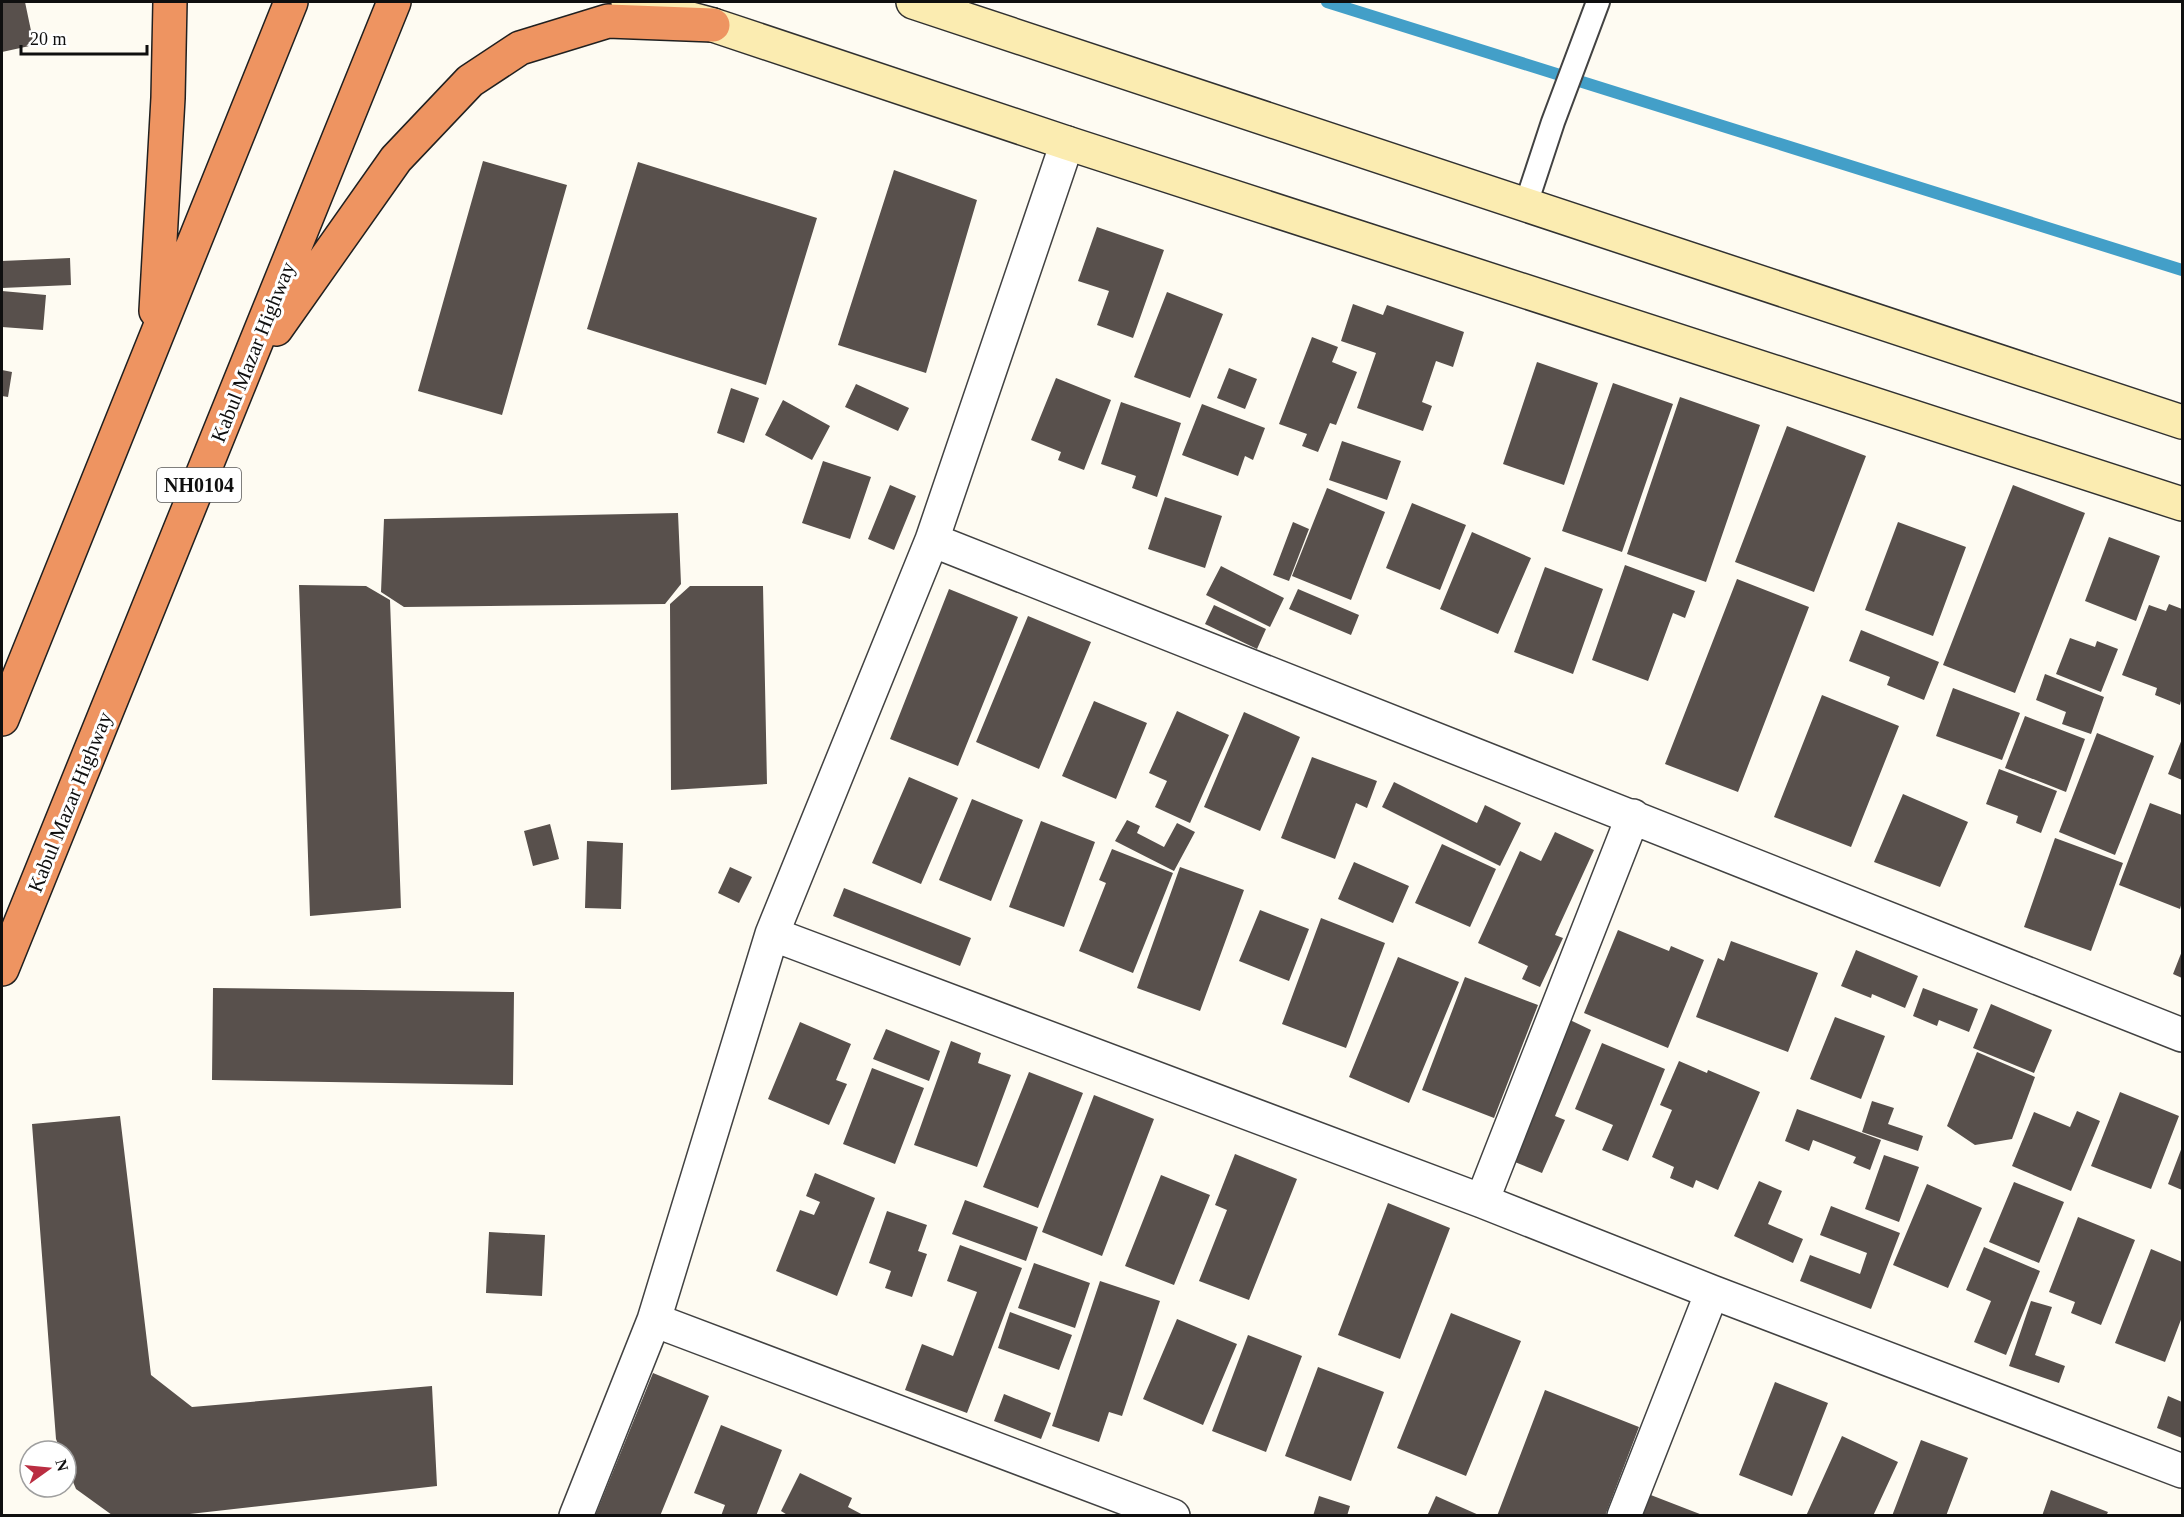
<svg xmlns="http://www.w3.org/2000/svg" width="2184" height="1517" font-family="Georgia,serif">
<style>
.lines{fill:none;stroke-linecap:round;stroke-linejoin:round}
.stream{stroke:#439fc8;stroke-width:12}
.building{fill:#58504c}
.lane-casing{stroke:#424242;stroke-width:26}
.street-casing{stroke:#424242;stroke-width:36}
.secondary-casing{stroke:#313131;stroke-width:36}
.highway-casing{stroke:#202020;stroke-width:36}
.lane{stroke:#fff;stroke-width:22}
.street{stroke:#fff;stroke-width:33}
.secondary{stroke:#fbecb1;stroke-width:33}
.highway{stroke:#ee9461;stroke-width:33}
.labels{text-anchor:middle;stroke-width:6;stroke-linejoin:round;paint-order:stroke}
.shield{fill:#fff;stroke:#575757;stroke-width:1.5}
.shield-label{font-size:20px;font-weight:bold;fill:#0f0f0f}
.street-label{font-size:21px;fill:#0f0f0f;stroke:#fff}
</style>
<rect width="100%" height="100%" fill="#fefbf2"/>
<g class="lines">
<!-- stream -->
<path class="stream" d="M1327 2 2182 270"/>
</g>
<!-- building -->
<path class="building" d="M2 2H25L34 45 2 52Z
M483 161 567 185 502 415 418 391Z
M638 162 817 218 766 385 587 329Z
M894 170 977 200 926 373 838 345Z
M1097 227 1164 250 1133 338 1097 325 1109 291 1078 281Z
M70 258 71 285 2 288V261Z
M2 291 46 295 43 330 2 327Z
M1167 292 1223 314 1190 398 1134 377Z
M1353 304 1383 315 1387 305 1464 332 1453 367 1436 361 1422 402 1432 406 1423 431 1357 408 1376 353 1341 341Z
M1312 337 1338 347 1332 362 1357 372 1336 425 1330 423 1318 452 1302 446 1307 434 1279 424Z
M1537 362 1598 383 1564 485 1503 464Z
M1229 368 1257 379 1245 409 1217 398Z
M2 370 12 372 8 397 2 396Z
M1056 378 1111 400 1084 470 1058 460 1061 452 1031 440Z
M1613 383 1673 404 1622 552 1562 531Z
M856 384 909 408 898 431 845 407Z
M731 388 759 398 744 443 717 433Z
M1680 397 1760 425 1706 582 1627 554Z
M783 400 830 426 812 460 765 435Z
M1121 402 1181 423 1157 497 1132 488 1136 476 1101 464Z
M1202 404 1265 428 1253 460 1245 456 1238 476 1182 455Z
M1787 426 1866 456 1814 592 1735 562Z
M1342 441 1401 461 1387 500 1329 480Z
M823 461 871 477 850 539 802 523Z
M890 485 916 496 894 550 868 539Z
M2013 485 2085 513 2015 693 1943 665Z
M1327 488 1385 512 1351 600 1292 576Z
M1165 497 1222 516 1205 568 1148 549Z
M1412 503 1466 525 1440 590 1386 568Z
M678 513 681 584 665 604 404 607 381 592 384 519Z
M1293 522 1309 529 1289 581 1273 575Z
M1898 522 1966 547 1933 636 1865 610Z
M1472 532 1531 558 1498 634 1440 609Z
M2109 537 2160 556 2136 621 2085 601Z
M1625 565 1695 591 1685 618 1673 613 1648 681 1592 660Z
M1221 566 1284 598 1270 627 1206 595Z
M1545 567 1603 589 1573 674 1514 652Z
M1737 579 1809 607 1738 792 1665 764Z
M299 585 366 586 390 600 401 908 310 916Z
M690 586H763L767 784 671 790 670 604Z
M949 589 1018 617 958 766 890 739Z
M1298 589 1359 615 1351 635 1289 609Z
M2169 604 2182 609V697L2180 705 2155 695 2157 688 2122 675 2149 605 2166 611Z
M1214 605 1266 629 1257 649 1205 624Z
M1028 616 1091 642 1039 769 976 742Z
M1861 630 1939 662 1924 700 1887 685 1890 677 1849 661Z
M2070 638 2095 647 2097 641 2118 649 2101 692 2056 674Z
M2045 674 2104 697 2091 734 2062 724 2066 712 2036 700Z
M1953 688 2020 713 2002 760 1936 736Z
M1822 695 1899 726 1851 847 1774 817Z
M1094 701 1147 723 1116 799 1062 776Z
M1177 711 1229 735 1190 823 1155 807 1167 781 1149 773Z
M1244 712 1300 737 1260 831 1204 807Z
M2025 716 2085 739 2066 792 2005 768Z
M2097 733 2154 756 2115 855 2059 832Z
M2182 739V780L2168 774Z
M1312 757 1377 781 1367 808 1356 803 1335 859 1281 838Z
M1999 769 2057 791 2041 833 2016 823 2018 816 1986 804Z
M909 777 958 798 921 884 872 863Z
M1394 782 1477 823 1485 805 1521 823 1500 866 1382 807Z
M1903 794 1968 822 1940 887 1874 862Z
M972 799 1023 820 991 901 939 880Z
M2150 803 2182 815V902L2180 909 2119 885Z
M1127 820 1140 826 1137 833 1164 847 1177 823 1195 832 1174 871 1115 841Z
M1041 821 1095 842 1064 927 1009 907Z
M550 824 559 859 533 866 524 831Z
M1555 832 1594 850 1555 935 1563 938 1540 987 1522 979 1528 966 1478 943 1520 851 1541 861Z
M2055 838 2123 863 2091 951 2024 927Z
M587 841 623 843 621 909 585 908Z
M1442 844 1496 869 1470 927 1415 903Z
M1112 849 1173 873 1133 973 1079 951 1106 883 1099 880Z
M1354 862 1409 886 1393 923 1338 899Z
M730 867 752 877 739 903 718 893Z
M1180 867 1244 890 1200 1011 1137 988Z
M844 888 971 938 960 966 833 916Z
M1260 910 1309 929 1289 981 1239 961Z
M1321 918 1385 943 1346 1048 1282 1024Z
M1618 930 1669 951 1671 946 1704 960 1668 1048 1584 1013Z
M1731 941 1818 973 1788 1052 1696 1017 1718 958 1724 961Z
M1856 950 1918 976 1905 1008 1872 994 1871 998 1841 986Z
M2182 951V978L2173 974Z
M1398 957 1459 982 1409 1103 1349 1077Z
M1465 977 1538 1005 1494 1118 1422 1090Z
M213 988 514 992 513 1085 212 1080Z
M1923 988 1978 1009 1969 1032 1939 1020 1937 1026 1913 1016Z
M1991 1004 2052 1030 2034 1073 1973 1048Z
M1835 1017 1885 1036 1861 1099 1810 1079Z
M1570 1020 1591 1030 1555 1116 1565 1120 1542 1173 1510 1160Z
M800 1022 851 1044 836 1080 847 1084 829 1125 768 1099Z
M886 1029 940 1051 929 1081 873 1059Z
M951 1041 981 1053 978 1063 1011 1075 977 1167 914 1145Z
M1602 1043 1665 1069 1628 1161 1602 1150 1613 1125 1575 1109Z
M1977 1052 2035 1077 2012 1139 1975 1145 1947 1126Z
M1679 1061 1707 1073 1708 1070 1760 1092 1718 1190 1696 1180 1693 1188 1670 1178 1674 1167 1652 1157 1672 1110 1660 1105Z
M872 1068 924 1088 895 1164 843 1144Z
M1029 1072 1083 1093 1038 1208 983 1187Z
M2120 1092 2179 1116 2151 1189 2091 1166Z
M1094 1095 1154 1119 1102 1256 1042 1232Z
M1872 1101 1894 1108 1888 1124 1923 1136 1918 1151 1862 1132Z
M1797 1109 1881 1140 1870 1170 1853 1163 1856 1157 1813 1140 1809 1151 1785 1141Z
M2077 1111 2100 1121 2071 1191 2012 1166 2034 1112 2070 1127Z
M120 1116 151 1375 192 1407 432 1386 437 1486 172 1516 112 1515 76 1489 66 1465V1451H61L56 1439 32 1124Z
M2182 1147V1190L2168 1184Z
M1235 1154 1297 1179 1249 1300 1199 1281 1227 1210 1215 1205Z
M1884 1155 1919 1167 1899 1222 1865 1209Z
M815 1173 875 1198 837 1296 776 1271 800 1210 814 1215 820 1202 806 1196Z
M1161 1175 1210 1195 1174 1285 1125 1266Z
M1759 1181 1782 1191 1768 1224 1803 1239 1793 1263 1734 1236Z
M2014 1182 2064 1202 2039 1263 1989 1242Z
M1927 1184 1982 1208 1948 1288 1893 1265Z
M965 1200 1038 1227 1026 1261 952 1234Z
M1388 1203 1450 1228 1400 1359 1338 1335Z
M1831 1206 1900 1233 1871 1309 1800 1281 1810 1255 1860 1274 1867 1253 1820 1235Z
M887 1211 927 1225 918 1251 927 1254 912 1297 885 1288 891 1271 869 1263Z
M2078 1217 2135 1240 2101 1325 2071 1313 2075 1302 2049 1292Z
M489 1232 545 1235 542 1296 486 1293Z
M960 1245 1022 1268 967 1413 905 1390 922 1344 953 1356 977 1292 947 1281Z
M1984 1247 2040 1271 2006 1355 1974 1342 1991 1301 1966 1290Z
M2151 1249 2182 1262V1317L2165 1362 2115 1343Z
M1034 1263 1090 1283 1075 1328 1018 1308Z
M1100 1281 1160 1301 1122 1416 1109 1412 1099 1442 1052 1426Z
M2031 1301 2052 1307 2035 1355 2065 1366 2059 1383 2009 1366Z
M1010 1312 1072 1335 1059 1370 998 1348Z
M1451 1313 1521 1341 1466 1476 1397 1448Z
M1177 1319 1237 1344 1203 1425 1143 1399Z
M1248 1335 1302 1356 1266 1452 1212 1431Z
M1318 1367 1384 1392 1351 1481 1285 1456Z
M653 1373 709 1396 660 1516H595Z
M1775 1382 1828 1403 1792 1496 1739 1475Z
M1545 1390 1639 1427 1605 1516H1497Z
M1004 1394 1051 1413 1041 1439 994 1421Z
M2168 1396 2182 1402V1438L2157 1428Z
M721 1425 782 1450 756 1516H721L725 1505 694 1493Z
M1842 1436 1898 1462 1873 1516H1806Z
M1921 1440 1968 1458 1946 1516H1892Z
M800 1473 852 1498 848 1507 865 1516H789L781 1511Z
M2051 1490 2108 1512 2106 1516H2042Z
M1643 1492 1705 1516H1634Z
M1319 1496 1350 1506 1347 1516H1313Z
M1436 1496 1481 1516H1427Z"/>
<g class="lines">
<!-- lane casing -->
<g class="lane-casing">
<path id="lane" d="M1526 204 1553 122 1598 2"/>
</g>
<!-- street casing -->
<g class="street-casing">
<path id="street" d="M932 540 2182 1035
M772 934 1482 1201 1712 1292 2182 1471
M1482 1201 1633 816
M654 1320 1173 1516
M576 1516 654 1320 772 934 932 540 1067 143
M1624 1516 1712 1292"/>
</g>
<!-- secondary casing -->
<g class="secondary-casing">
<path id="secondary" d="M628 2 713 25 1067 143 2182 504
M913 2 2182 422"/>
</g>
<!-- highway casing -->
<g class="highway-casing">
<path id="highway" d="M156 311 168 98 170 2
M276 329 396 159 470 81 520 48 608 21 713 25
M2 719 291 2
M2 969 394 2"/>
</g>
<!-- lane -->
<use href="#lane" class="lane"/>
<!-- street -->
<use href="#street" class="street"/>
<!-- secondary -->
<use href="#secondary" class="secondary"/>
<!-- highway -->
<use href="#highway" class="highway"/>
</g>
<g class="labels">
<!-- shield labels -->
<rect class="shield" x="157" y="468" width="84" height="34" rx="4.5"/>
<g class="shield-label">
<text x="199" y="492">NH0104</text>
</g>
<!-- street labels -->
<g class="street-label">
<text transform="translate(253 352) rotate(-68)" y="7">Kabul Mazar Highway</text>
<text transform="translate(70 802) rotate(-68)" y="7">Kabul Mazar Highway</text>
</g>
</g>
<!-- border -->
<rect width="2184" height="1517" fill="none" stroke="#0f0f0f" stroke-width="6"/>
<!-- north arrow -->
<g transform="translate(48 1469) rotate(75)"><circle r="28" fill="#ffffff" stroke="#9f9f9f" stroke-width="1.5"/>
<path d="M0-4.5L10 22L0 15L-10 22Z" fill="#ba2d41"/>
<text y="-9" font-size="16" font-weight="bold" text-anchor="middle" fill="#0f0f0f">N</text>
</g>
<!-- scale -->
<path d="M21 45v9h126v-9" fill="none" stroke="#0f0f0f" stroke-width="3"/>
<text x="30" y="45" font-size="18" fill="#0f0f0f" stroke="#ffffff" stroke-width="4.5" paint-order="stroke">20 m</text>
</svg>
